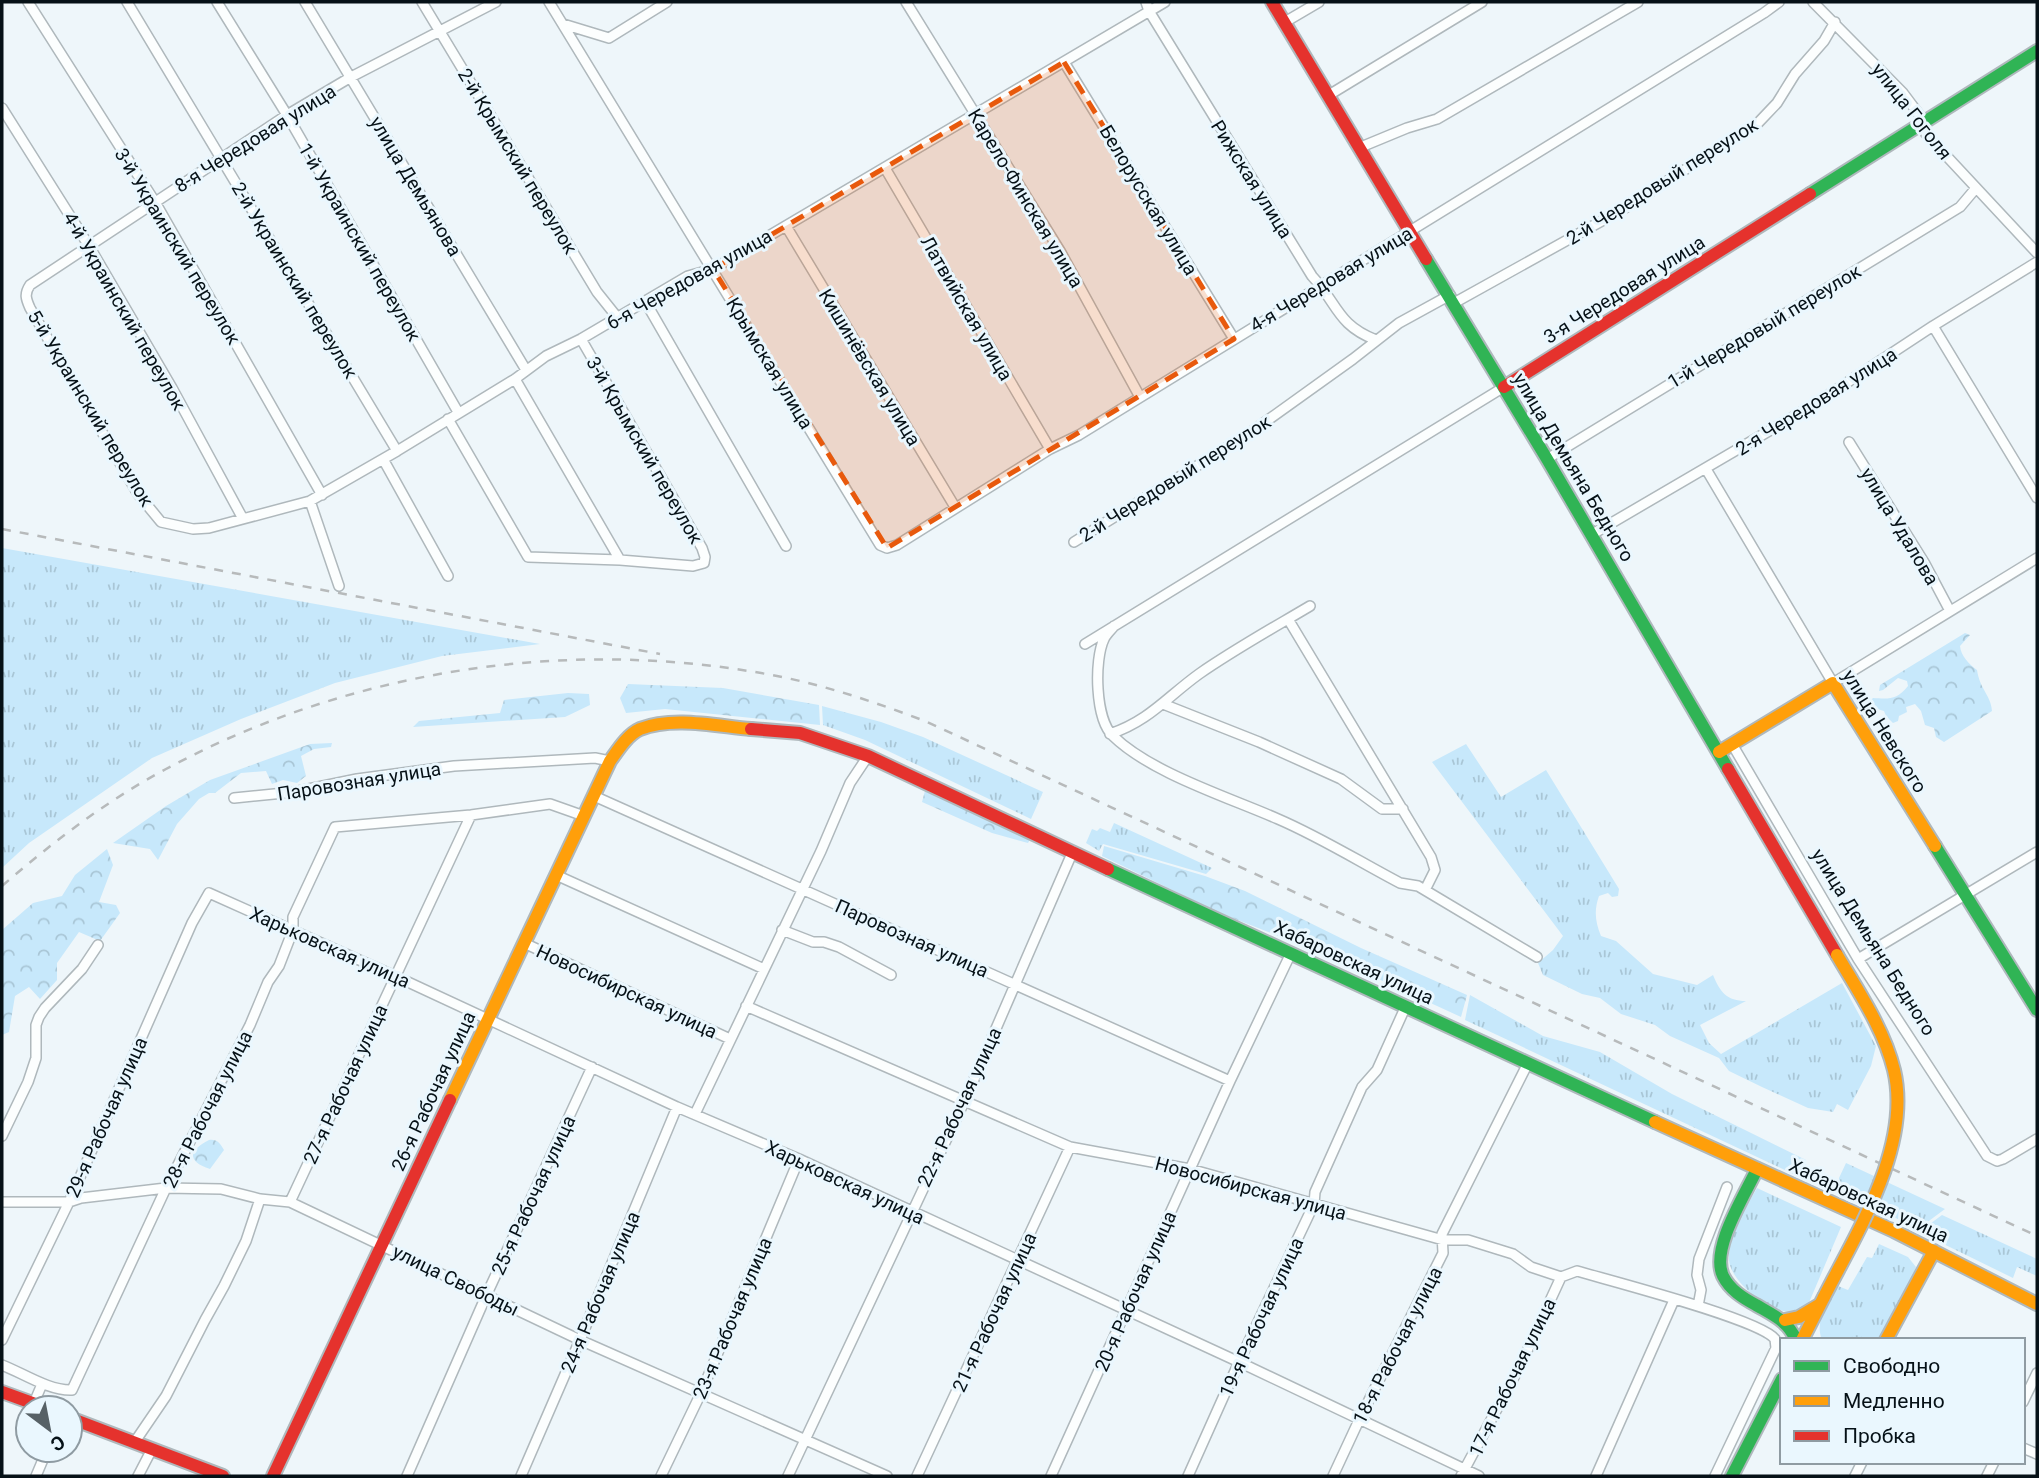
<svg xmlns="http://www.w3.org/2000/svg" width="2039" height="1478" font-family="Roboto,sans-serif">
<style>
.grass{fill:url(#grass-tufts)}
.forest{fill:url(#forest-crowns)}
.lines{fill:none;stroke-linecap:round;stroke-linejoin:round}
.street-casing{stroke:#afb8bc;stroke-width:12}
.fast-casing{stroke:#afb8bc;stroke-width:16}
.slow-casing{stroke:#afb8bc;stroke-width:16}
.jam-casing{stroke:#afb8bc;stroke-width:16}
.street{stroke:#fcfefe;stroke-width:9}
.fast{stroke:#30b455;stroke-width:12}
.slow{stroke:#ff9f0a;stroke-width:12}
.jam{stroke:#e5322d;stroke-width:12}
.rail{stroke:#b7babb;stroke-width:2.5;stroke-dasharray:9 9;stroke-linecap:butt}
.slow-bridge-casing{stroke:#afb8bc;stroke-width:16;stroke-linecap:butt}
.slow-bridge{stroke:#ff9f0a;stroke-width:12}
.marked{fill:#e8590c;fill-opacity:0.2;stroke:#e8590c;stroke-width:5;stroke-dasharray:14 9;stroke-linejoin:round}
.labels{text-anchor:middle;stroke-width:6;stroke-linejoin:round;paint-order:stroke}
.street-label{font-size:19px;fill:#061117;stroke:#eaf7fe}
</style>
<defs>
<pattern id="grass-tufts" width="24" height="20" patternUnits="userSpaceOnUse" patternTransform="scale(1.75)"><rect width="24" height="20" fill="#c7e8fb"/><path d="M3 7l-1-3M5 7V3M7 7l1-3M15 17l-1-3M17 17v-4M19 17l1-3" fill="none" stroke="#a9c6d6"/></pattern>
<pattern id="forest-crowns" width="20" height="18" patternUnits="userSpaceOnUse" patternTransform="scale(1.75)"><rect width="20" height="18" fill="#c7e8fb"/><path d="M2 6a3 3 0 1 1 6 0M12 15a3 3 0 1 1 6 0" fill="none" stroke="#a9c6d6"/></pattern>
</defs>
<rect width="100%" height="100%" fill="#eef6fa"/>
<!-- grass -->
<path class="grass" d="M2 548 540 644 442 656 335 683 241 719 152 758 29 843 2 868Z
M822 706 881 722 923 737 1043 792 1031 819 865 740 823 725Z
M1466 744 1501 797 1546 770 1619 889 1618 896 1612 897 1608 893 1599 896C1594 910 1595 922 1601 936L1616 941 1653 974 1697 985 1713 975C1720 992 1727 1001 1746 1001L1700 1025 1709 1043 1721 1054 1842 983 1876 1046 1871 1066 1848 1110 1837 1104 1833 1112 1808 1108 1762 1087 1729 1071 1719 1058 1670 1036 1655 1025 1621 1014 1600 998 1582 994 1543 975 1538 963 1553 950 1563 936 1432 762Z
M1114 823 1212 868 1206 874 1103 844 1099 851 1086 843 1092 829 1097 831 1100 828 1110 832Z
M1470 995 1543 1036 1600 1052 1672 1094 1806 1160V1180L1465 1020Z
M1846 1163 1945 1209 1918 1229 1839 1190V1178Z
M1757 1188 1841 1227 1808 1305C1803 1309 1799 1312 1793 1312 1771 1314 1731 1283 1729 1260 1728 1235 1745 1209 1757 1188Z
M1942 1215 2037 1259V1276L2017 1267 2013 1278 1919 1232Z
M1879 1244 1908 1257 1916 1267 1909 1287 1882 1335 1877 1340H1822C1814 1319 1828 1304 1838 1286L1848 1290 1867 1257 1872 1258Z"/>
<!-- forest -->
<path class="forest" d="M1965 633 1970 635 1960 646C1961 656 1969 664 1977 670 1980 690 1991 695 1992 711L1944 742 1936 737 1934 728 1925 725 1921 711 1915 704 1906 707 1907 712 1899 716 1898 721 1893 723 1886 716 1884 711C1877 709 1873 708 1869 702L1873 698C1889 699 1897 700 1908 686L1907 681 1898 678 1883 690 1879 691 1880 685Z
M628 684 723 688 819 705 820 725 665 709 626 713 620 698Z
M568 693 589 694 590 705 565 717 413 727 419 721 500 713 504 700Z
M332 743 331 747 314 749 301 756 306 776 297 783 283 780 272 784 266 771 241 773 215 793H209L199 799 177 824 158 860 150 849 113 843 166 806 210 780 310 744Z
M926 787 1032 836 1028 843 992 833 922 802Z
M1104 846 1205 876 1245 891 1361 948 1467 995 1461 1017 1324 954 1220 913 1102 856Z
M107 849 113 865 99 902 116 905 120 913 100 941 79 932 57 963V980L40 999 29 987 15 996 9 1032 2 1035V930L33 903 62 896 75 875Z
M209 1140C217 1139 220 1143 224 1150L210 1169C187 1161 188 1151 209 1140Z"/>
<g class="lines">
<!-- street casing -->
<g class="street-casing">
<path id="street" d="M28 2 155 202 322 495
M127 2 397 451
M217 2 287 115 458 412
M305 2 526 370
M422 2 597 292 617 317
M496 2 351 77 287 115 30 285C24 294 26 299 30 308L138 494 161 522 193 529 209 528 310 501 397 451 515 379 546 356 581 339 688 276 713 269 1165 2
M549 2 880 545 887 548 897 545 1050 449 1079 435 1764 13 1779 2
M906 2 1060 251 1140 397
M1146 2 1149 11 1312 276C1338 304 1337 325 1376 340
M1813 2 1903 93 1924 121 1926 134 2037 253
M1285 22 1319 2
M563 24 609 38 667 2
M1064 62 1234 339
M1329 95 1482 2
M2 108 89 246 172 388 242 517
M1361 147 1407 128 1437 119 1638 2
M885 168 1050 449
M786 226 955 507
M645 301 786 546
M1454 303 1625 208 1758 123 1777 103 1795 74 1824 41 1835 22
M1933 326 2037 498
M515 379 620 560
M448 419 528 557 620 560 693 566 704 563 705 557 702 548 581 339
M1849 442 1925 564 1950 611
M383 459 448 576
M1547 459 1960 207 1976 188
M1706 469 1833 683 2037 558
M310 501 339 586
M1591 535 1810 407 1933 326 2037 262
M1074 542 1247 435 1353 359 1399 323 1450 295
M1288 619 1431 857 1435 870 1425 890
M1114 626C1111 630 1106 634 1104 639 1094 660 1095 719 1113 736 1151 773 1228 797 1278 819 1320 837 1360 862 1400 883L1418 886 1537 957
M1085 644 1504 387
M1163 704 1259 742 1341 779 1382 809H1403
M1110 734C1149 721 1167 697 1199 674 1235 649 1273 628 1310 606
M1732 744 1858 959 1987 1156 1997 1161 2003 1159 2037 1139
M594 796 1230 1081
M234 798 294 792 357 779 454 766 595 758 610 761
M556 875 764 969
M782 930 813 942H824L839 947 891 975
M524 943 730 1039
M1858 959 2037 852
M746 1006 1070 1147 1190 1169 1443 1240H1468L1513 1254 1531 1267 1561 1277 1577 1271C1611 1281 1759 1319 1775 1339L1776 1348 1715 1476
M695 1114 821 851 850 783 868 756
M2 1136 28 1082 36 1058V1025L39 1017 45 1008 82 969 98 945
M2 1202H69L81 1198 166 1188 221 1189 260 1199 290 1202 580 1340 887 1476
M290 1202 471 815
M1698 1306 1701 1290 1697 1275 1699 1259 1727 1187
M2 1340 69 1202 192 923 209 893 395 976 677 1107 799 1159 1239 1362 1479 1476
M2 1365C23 1373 49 1391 72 1390L166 1188 250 1025 268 982 279 966 293 930V917L335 827 471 815 550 804 584 816
M2023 1402 2037 1373
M34 1403 42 1384
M134 1443 166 1396 205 1320 224 1286 246 1241 260 1199
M2023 1448 2037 1454
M36 1476 47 1450
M138 1476 152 1449
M407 1476 486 1296 592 1067
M521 1476 580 1340 677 1107
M661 1476 701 1393 799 1159
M788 1476 965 1100 1073 851
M917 1476 1070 1147
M1051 1476 1230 1081 1291 953
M1188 1476 1239 1362 1314 1204 1315 1192 1362 1087 1377 1070 1405 1008
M1333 1476 1360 1418 1443 1253 1442 1234 1528 1063
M1461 1476 1520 1366 1561 1277
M1596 1476 1674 1300
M1855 1476 1862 1462
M1987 1476 1994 1462"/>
</g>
<!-- fast casing -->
<g class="fast-casing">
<path id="fast" d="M1810 194 2037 51
M1426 259 1547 459 1728 769
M1935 846 2037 1010
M1108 869 1655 1122
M1757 1169C1745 1195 1710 1249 1723 1276 1730 1290 1743 1298 1756 1305 1773 1315 1788 1321 1796 1340
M1732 1476 1782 1379"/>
</g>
<!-- slow casing -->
<g class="slow-casing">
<path id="slow" d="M1719 752 1833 683 1935 846
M450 1100 610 761C618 750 627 735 640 729 673 716 716 726 751 729
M1655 1122 1894 1231 2037 1304
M1785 1320 1799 1317 1819 1305
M1802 1340 1824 1297
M1886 1340 1934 1251"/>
</g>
<!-- jam casing -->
<g class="jam-casing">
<path id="jam" d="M1272 2 1426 259
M1504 387 1810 194
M751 729 800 733 868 756 1108 869
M1728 769 1837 955
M2 1392 46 1408
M70 1418 223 1476
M273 1476 450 1100"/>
</g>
<!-- street -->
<use href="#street" class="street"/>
<!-- fast -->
<use href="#fast" class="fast"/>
<!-- slow -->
<use href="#slow" class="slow"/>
<!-- jam -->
<use href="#jam" class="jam"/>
<!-- rail -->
<path class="rail" d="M2 529 660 654
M2 886C53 842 106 801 166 769 352 669 570 636 777 676 828 686 877 703 925 721L2037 1236"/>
<!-- slow-bridge casing -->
<g class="slow-bridge-casing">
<path id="slow-bridge" d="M1824 1297C1857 1232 1912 1146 1894 1070 1884 1029 1858 991 1837 955"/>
</g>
<!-- slow-bridge -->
<use href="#slow-bridge" class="slow-bridge"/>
</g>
<!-- marked area -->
<path class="marked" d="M1064 62 1234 339 887 548 713 269Z"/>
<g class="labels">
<!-- street labels -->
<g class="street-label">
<text transform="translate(1912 111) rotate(52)" y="7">улица Гоголя</text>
<text transform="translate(255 138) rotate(-32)" y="7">8-я Чередовая улица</text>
<text transform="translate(518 161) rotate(59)" y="7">2-й Крымский переулок</text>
<text transform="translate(1252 179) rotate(58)" y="7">Рижская улица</text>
<text transform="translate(1662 181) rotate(-32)" y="7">2-й Чередовый переулок</text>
<text transform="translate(416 186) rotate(59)" y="7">улица Демьянова</text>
<text transform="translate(1026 198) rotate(59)" y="7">Карело-Финская улица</text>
<text transform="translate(1149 200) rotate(59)" y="7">Белорусская улица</text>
<text transform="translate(360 242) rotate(60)" y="7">1-й Украинский переулок</text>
<text transform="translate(178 246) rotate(59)" y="7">3-й Украинский переулок</text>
<text transform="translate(689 279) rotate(-29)" y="7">6-я Чередовая улица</text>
<text transform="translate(1331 279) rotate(-31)" y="7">4-я Чередовая улица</text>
<text transform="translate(295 280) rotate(59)" y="7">2-й Украинский переулок</text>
<text transform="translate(1624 289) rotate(-32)" y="7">3-я Чередовая улица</text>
<text transform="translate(967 308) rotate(60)" y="7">Латвийская улица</text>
<text transform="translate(125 311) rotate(60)" y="7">4-й Украинский переулок</text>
<text transform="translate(1764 326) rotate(-31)" y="7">1-й Чередовый переулок</text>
<text transform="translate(770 363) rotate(59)" y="7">Крымская улица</text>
<text transform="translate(870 367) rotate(59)" y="7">Кишинёвская улица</text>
<text transform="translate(1816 401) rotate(-32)" y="7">2-я Чередовая улица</text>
<text transform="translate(91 408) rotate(59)" y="7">5-й Украинский переулок</text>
<text transform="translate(645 450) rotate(60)" y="7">3-й Крымский переулок</text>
<text transform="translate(1574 467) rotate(59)" y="7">улица Демьяна Бедного</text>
<text transform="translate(1175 478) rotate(-32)" y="7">2-й Чередовый переулок</text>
<text transform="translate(1900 526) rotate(59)" y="7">улица Удалова</text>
<text transform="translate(1885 731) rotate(58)" y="7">улица Невского</text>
<text transform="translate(359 781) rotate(-9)" y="7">Паровозная улица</text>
<text transform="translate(912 938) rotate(24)" y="7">Паровозная улица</text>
<text transform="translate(1874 942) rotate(58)" y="7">улица Демьяна Бедного</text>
<text transform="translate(330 947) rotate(24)" y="7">Харьковская улица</text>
<text transform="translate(1354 962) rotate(25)" y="7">Хабаровская улица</text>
<text transform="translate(627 991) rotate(25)" y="7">Новосибирская улица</text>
<text transform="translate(345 1084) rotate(-65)" y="7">27-я Рабочая улица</text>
<text transform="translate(433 1091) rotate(-65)" y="7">26-я Рабочая улица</text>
<text transform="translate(959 1107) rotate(-65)" y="7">22-я Рабочая улица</text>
<text transform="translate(207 1109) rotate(-63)" y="7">28-я Рабочая улица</text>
<text transform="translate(106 1117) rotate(-66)" y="7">29-я Рабочая улица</text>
<text transform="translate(845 1182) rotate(25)" y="7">Харьковская улица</text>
<text transform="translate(1251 1188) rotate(15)" y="7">Новосибирская улица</text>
<text transform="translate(533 1195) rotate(-65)" y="7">25-я Рабочая улица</text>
<text transform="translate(1869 1200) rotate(25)" y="7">Хабаровская улица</text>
<text transform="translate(456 1280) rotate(26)" y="7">улица Свободы</text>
<text transform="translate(1135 1291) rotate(-66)" y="7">20-я Рабочая улица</text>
<text transform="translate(600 1292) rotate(-67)" y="7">24-я Рабочая улица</text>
<text transform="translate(994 1312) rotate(-65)" y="7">21-я Рабочая улица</text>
<text transform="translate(1261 1317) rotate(-65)" y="7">19-я Рабочая улица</text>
<text transform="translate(732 1318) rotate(-67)" y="7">23-я Рабочая улица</text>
<text transform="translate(1397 1345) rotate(-63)" y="7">18-я Рабочая улица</text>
<text transform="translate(1512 1377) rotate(-64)" y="7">17-я Рабочая улица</text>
</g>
</g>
<!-- border -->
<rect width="2039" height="1478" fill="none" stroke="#061117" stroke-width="7"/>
<!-- legend -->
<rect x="1780" y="1338" width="245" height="126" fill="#eaf7fe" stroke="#8f9ba2" stroke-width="2"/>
<rect x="1794" y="1361" width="35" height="10" fill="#30b455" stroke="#8f9ba2" stroke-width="2"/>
<text x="1843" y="1373" font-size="21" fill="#061117">Свободно</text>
<rect x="1794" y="1396" width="35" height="10" fill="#ff9f0a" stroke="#8f9ba2" stroke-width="2"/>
<text x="1843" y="1408" font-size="21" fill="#061117">Медленно</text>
<rect x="1794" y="1431" width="35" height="10" fill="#e5322d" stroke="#8f9ba2" stroke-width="2"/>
<text x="1843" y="1443" font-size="21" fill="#061117">Пробка</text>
<!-- north arrow -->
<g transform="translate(49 1429) rotate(148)"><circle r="33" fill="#eaf7fe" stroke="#8f9ba2" stroke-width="2"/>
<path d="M0-5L12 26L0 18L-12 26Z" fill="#576166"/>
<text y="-10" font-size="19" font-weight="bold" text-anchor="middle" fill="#061117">С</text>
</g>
</svg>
